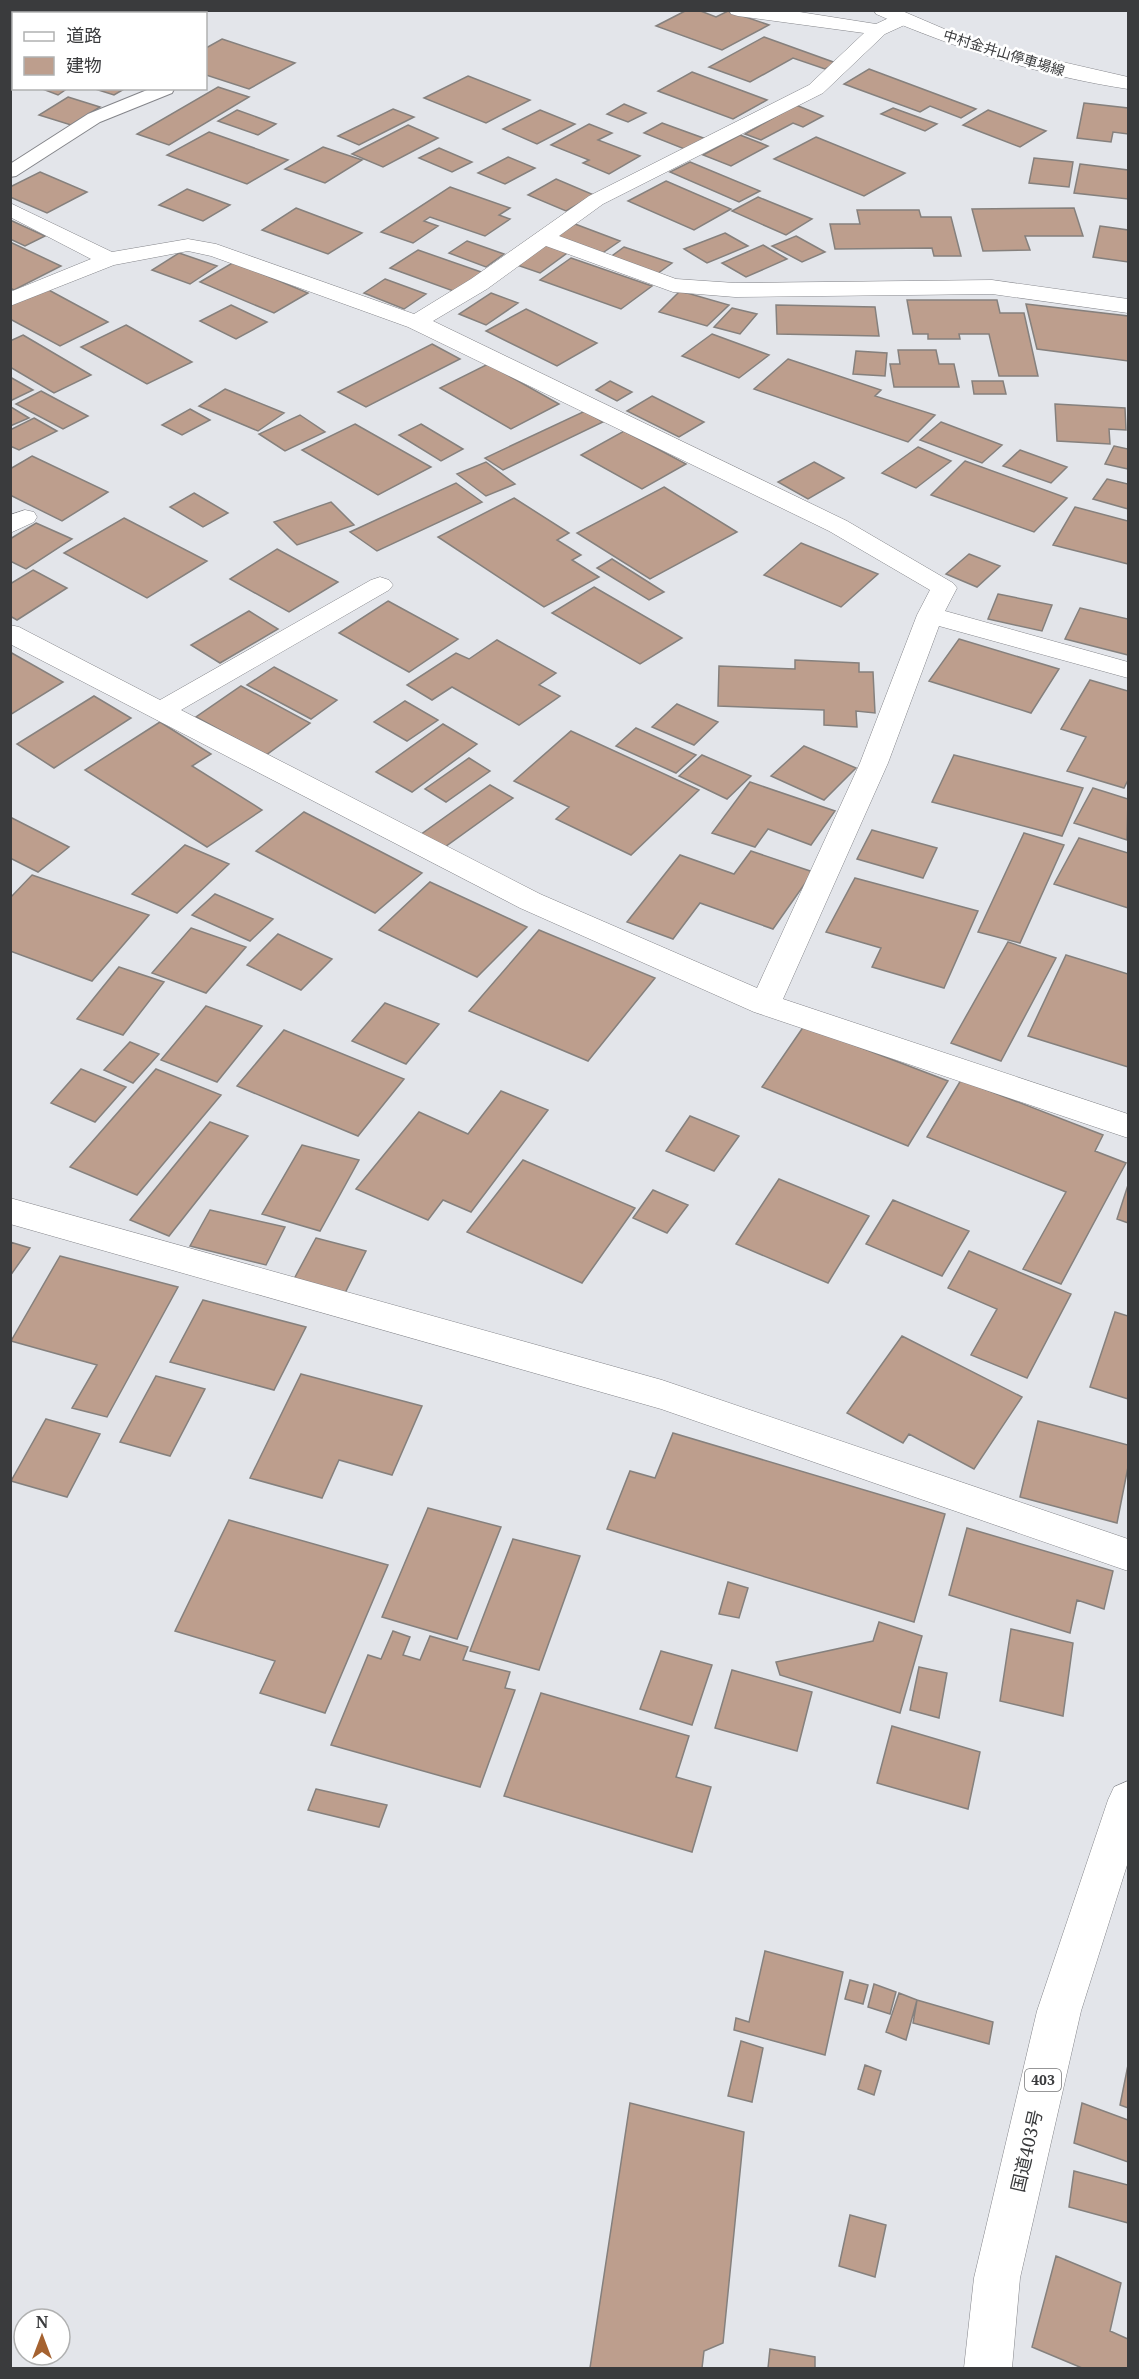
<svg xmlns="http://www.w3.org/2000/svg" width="1139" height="2379" font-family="'Noto Serif','Noto Sans JP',serif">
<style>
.building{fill:#bd9e8d;stroke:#85807d;stroke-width:1.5}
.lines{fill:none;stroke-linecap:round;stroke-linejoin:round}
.service-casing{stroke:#84858a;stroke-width:2}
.minor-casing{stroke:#84858a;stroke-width:1}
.secondary-casing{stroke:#84858a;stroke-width:1}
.trunk-casing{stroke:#84858a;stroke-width:1}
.service{fill:#fff;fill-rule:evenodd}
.minor{fill:#fff;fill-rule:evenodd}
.secondary{fill:#fff;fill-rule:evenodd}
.trunk{fill:#fff;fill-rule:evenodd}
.labels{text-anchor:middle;stroke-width:5;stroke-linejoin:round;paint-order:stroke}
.far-street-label{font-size:14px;fill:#3a3b3d;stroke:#fff}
.shield{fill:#fff;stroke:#757677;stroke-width:1.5}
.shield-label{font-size:14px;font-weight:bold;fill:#3a3b3d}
.near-street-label{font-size:18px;fill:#3a3b3d;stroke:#fff}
</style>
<rect width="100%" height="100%" fill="#e3e5ea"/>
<!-- building -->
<path class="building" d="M687 10H698L716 17 728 11 769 25 722 50 656 26Z
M764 37 836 63 825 69 793 58 750 82 709 67Z
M222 39 295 63 249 89 206 75V48Z
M869 69 976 109 961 118 930 106 920 112 844 84Z
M692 72 767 100 733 119 658 91Z
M468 76 530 100 486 123 424 98Z
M218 87 249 97 169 145 137 134Z
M40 88H68L58 95Z
M92 88H126L114 95Z
M68 97 100 107 71 125 39 115Z
M1084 103 1128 108V134L1113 132 1111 142 1077 138Z
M624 104 646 113 628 122 607 114Z
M796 105 823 116 803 127 793 123 761 140 745 134Z
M893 108 937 124 925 131 881 114Z
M393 109 414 117 359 145 338 136Z
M237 110 276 124 258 135 218 121Z
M540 110 575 124 537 144 503 129Z
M988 110 1046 131 1020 147 963 125Z
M662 123 706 139 687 150 644 133Z
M589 124 612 133 598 140 640 156 609 174 583 163 589 160 551 145Z
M408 125 438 138 383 167 352 154Z
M209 132 288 160 247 184 167 155Z
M740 135 768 146 731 166 703 155Z
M816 137 905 173 864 196 774 159Z
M323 147 362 160 325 183 285 169Z
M439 148 472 162 452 172 419 158Z
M508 157 535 168 505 184 478 173Z
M1034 158 1073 162 1069 187 1029 183Z
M690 162 760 191 739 202 670 172Z
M1080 164 1128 170V199L1074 193Z
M40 172 87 192 47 213 10 197V187Z
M556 179 594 195 566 211 528 195Z
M666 181 731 209 694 230 628 201Z
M450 187 510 208 499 215 510 219 485 236 430 217 424 221 438 226 413 243 381 232Z
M187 189 230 205 203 221 159 205Z
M758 197 812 219 786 235 732 211Z
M296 208 362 233 328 254 262 230Z
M1074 208 1083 236H1025L1030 250 983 251 972 209Z
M857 210H919L921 217H951L961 256H934L932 248 835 249 830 224H860Z
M10 220 45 236 25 246 10 239Z
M575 224 620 241 601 254 555 237Z
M1100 226 1128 230V262L1093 257Z
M725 233 748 246 707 263 684 249Z
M796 236 825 252 802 262 772 246Z
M467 241 504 254 486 267 449 253Z
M10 242 61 266 14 290 10 288Z
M543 242 570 251 540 273 514 264Z
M763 245 787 259 746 277 722 263Z
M624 247 672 263 657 274 609 258Z
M418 250 484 273 456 292 390 268Z
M179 253 217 266 190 284 152 270Z
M571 258 652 286 621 309 540 280Z
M234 262 308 293 274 313 200 282Z
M385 279 426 294 404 309 364 293Z
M45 288 108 322 60 346 10 319V304Z
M680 291 729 305 707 326 659 312Z
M491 293 518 303 486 325 459 314Z
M907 300H997L1000 313H1024L1038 376H999L989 334H959L960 339H928V334H913Z
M1026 304 1128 316V361L1037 349Z
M231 305 267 322 236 339 200 321Z
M776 305 875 307 879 336 777 334Z
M732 308 757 314 740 334 714 327Z
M526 309 597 343 557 366 486 331Z
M126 325 192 362 147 384 81 347Z
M712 334 769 355 739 378 682 356Z
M23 335 91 375 54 393 10 367V341Z
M432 344 460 359 366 407 338 392Z
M898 350H936L939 364H954L959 387H894L890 364H900Z
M856 351 887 353 885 376 853 374Z
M788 359 881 390 875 396 935 415 908 442 754 389Z
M488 364 559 404 511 429 440 388Z
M10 377 33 390 10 401Z
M610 381 632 392 617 401 596 390Z
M972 381H1003L1006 394H974Z
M225 389 284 413 258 431 199 406Z
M41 391 88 416 63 429 16 404Z
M652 396 704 422 679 437 627 411Z
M1055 404 1125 408 1126 430 1109 429 1110 444 1057 441Z
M10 407H11L29 418 10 426Z
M190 409 210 420 182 435 162 425Z
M585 411 603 422 503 470 485 458Z
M300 415 325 432 285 451 259 434Z
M34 418 57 431 19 450 10 446V430Z
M941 422 1002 445 982 463 920 440Z
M355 424 431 467 378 495 302 450Z
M421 424 463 449 441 461 399 435Z
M624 431 686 464 642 489 581 455Z
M1114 446 1128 449V469L1105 464Z
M918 447 951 461 916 488 882 473Z
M1020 450 1067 467 1051 483 1003 466Z
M32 456 108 492 62 521 10 495V469Z
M965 461 1067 498 1034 532 931 495Z
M486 462 515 484 486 496 457 474Z
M814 462 844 478 808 499 778 482Z
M1107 479 1128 484V509L1093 499Z
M456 483 482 502 377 551 350 532Z
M664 487 737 532 650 579 577 533Z
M194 493 228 513 203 527 170 507Z
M514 498 569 533 557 540 581 555 572 560 599 577 544 607 438 537Z
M331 502 354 525 297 545 274 522Z
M1075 507 1128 521V564L1053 545Z
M124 518 207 561 147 598 64 553Z
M36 523 72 539 26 569 10 561V539Z
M801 543 878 574 841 607 764 575Z
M277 549 338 582 289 612 230 579Z
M969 554 1000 566 977 587 946 574Z
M612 559 664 592 649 600 597 568Z
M33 570 67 588 17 620 10 616V584Z
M594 587 682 638 640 664 552 613Z
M998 594 1052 605 1042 631 988 619Z
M388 601 458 639 409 672 339 633Z
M1080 608 1128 619V655L1065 639Z
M249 611 278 629 220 663 191 645Z
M959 639 1059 669 1031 713 929 681Z
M497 640 556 673 539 685 560 696 519 725 452 687 432 700 407 685 456 653 469 659Z
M10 652 63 682 10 715Z
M795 660 859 663V672H873L875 713 856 711 857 727 824 725V710L718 706 719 666 795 669Z
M274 667 337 700 311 719 247 685Z
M1090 680 1128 691V780L1124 788 1067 771 1086 737 1061 729Z
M241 686 310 723 266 755 196 717Z
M94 696 131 718 54 768 17 744Z
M405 701 438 720 407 741 374 722Z
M677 704 718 722 694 745 652 727Z
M160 722 211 754 192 766 262 810 207 847 85 770Z
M443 724 477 744 412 792 376 772Z
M636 728 696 755 676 773 616 746Z
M571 731 699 790 631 855 556 819 569 807 514 781Z
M804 746 856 768 824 800 771 776Z
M702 755 751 776 727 799 679 776Z
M954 755 1083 788 1062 836 932 802Z
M469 758 490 771 446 802 425 789Z
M750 782 835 811 811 845 768 829 755 847 712 833Z
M490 785 513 798 442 849 420 835Z
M1093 788 1128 799 1127 840 1074 823Z
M304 812 422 873 375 913 256 851Z
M10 817 69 847 38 872 10 858Z
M872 830 937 848 923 878 857 859Z
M1024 833 1064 845 1020 943 978 932Z
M1079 838 1128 853V908L1054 884Z
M185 845 229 864 177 913 132 894Z
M751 851 813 872 773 929 700 903 673 939 627 922 680 855 734 874Z
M32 875 149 915 92 981 10 951V898Z
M855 878 978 911 944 988 872 967 881 948 826 932Z
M430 882 527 927 477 977 379 930Z
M215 894 273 919 250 941 192 915Z
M191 928 246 947 206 993 152 973Z
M539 930 655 978 588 1061 469 1011Z
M278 934 332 959 301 990 247 965Z
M1008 942 1056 958 1001 1061 951 1043Z
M1066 955 1128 974V1067L1028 1036Z
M119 967 164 982 123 1035 77 1019Z
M385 1003 439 1024 406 1064 352 1041Z
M206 1006 262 1026 217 1082 161 1060Z
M804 1026 948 1081 908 1146 762 1087Z
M284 1030 404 1079 358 1136 237 1086Z
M130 1042 159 1054 133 1083 104 1070Z
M81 1069 126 1087 95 1122 51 1103Z
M156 1069 221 1095 137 1195 70 1167Z
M961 1080 1103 1135 1095 1151 1126 1163 1061 1284 1023 1269 1066 1192 927 1137Z
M501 1091 548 1110 471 1212 443 1200 428 1220 356 1189 419 1112 468 1134Z
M690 1116 739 1136 714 1171 666 1151Z
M210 1122 248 1136 169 1236 130 1220Z
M302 1145 359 1160 320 1231 262 1214Z
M523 1160 635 1208 582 1283 467 1232Z
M779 1179 869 1216 828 1283 736 1244Z
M1128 1185V1223L1117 1219Z
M653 1190 688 1205 667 1233 633 1218Z
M893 1200 969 1231 942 1276 866 1244Z
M210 1210 285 1227 266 1265 190 1246Z
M316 1238 366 1251 345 1293 294 1279Z
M10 1242 30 1248 10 1276Z
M969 1251 1071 1294 1027 1378 971 1355 997 1309 948 1288Z
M60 1256 178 1287 107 1417 72 1408 97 1365 11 1341Z
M203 1300 306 1327 274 1390 170 1362Z
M1115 1312 1128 1316V1399L1090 1387Z
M902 1336 1022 1397 974 1469 909 1434 903 1443 847 1413Z
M301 1374 422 1406 392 1475 339 1460 322 1498 250 1478Z
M156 1376 205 1389 170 1456 120 1442Z
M46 1419 100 1434 67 1497 11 1481Z
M1038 1421 1128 1445V1467L1117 1523 1020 1497Z
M673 1433 945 1514 914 1622 607 1529 630 1471 655 1478Z
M428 1508 501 1527 457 1639 382 1617Z
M229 1520 388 1565 325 1713 260 1693 275 1661 175 1631Z
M967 1528 1113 1571 1104 1609 1077 1600 1070 1633 949 1595Z
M513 1539 580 1556 539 1670 470 1651Z
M728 1582 748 1588 739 1618 719 1614Z
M879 1622 922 1636 900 1713 780 1675 776 1662 873 1641Z
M1011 1629 1073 1643 1063 1716 1000 1701Z
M393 1631 410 1637 403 1655 420 1660 430 1636 468 1647 463 1660 510 1672 505 1688 515 1690 480 1787 331 1745 368 1655 381 1659Z
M661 1651 712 1665 692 1725 640 1709Z
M919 1667 947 1673 939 1718 910 1710Z
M732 1670 812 1692 797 1751 715 1728Z
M541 1693 689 1736 676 1777 711 1787 692 1852 504 1796Z
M892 1726 980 1752 968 1809 877 1783Z
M316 1789 387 1805 379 1827 308 1810Z
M765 1951 843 1972 825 2055 734 2030 736 2018 749 2022Z
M850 1980 868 1985 863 2004 845 1999Z
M874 1984 896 1992 890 2014 868 2007Z
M899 1993 917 2000 906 2040 886 2032Z
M917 2000 993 2022 989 2044 913 2023Z
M741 2041 763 2048 752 2102 728 2096Z
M865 2065 881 2071 874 2095 858 2089Z
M1128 2065V2108L1120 2105Z
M630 2103 744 2132 723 2343 704 2351 702 2368H590Z
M1082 2103 1128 2120V2162L1074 2143Z
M1074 2171 1128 2185V2223L1069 2207Z
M850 2215 886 2225 875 2277 839 2266Z
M1056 2256 1121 2283 1110 2331 1128 2339V2368H1082L1032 2347Z
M770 2349 815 2357V2368H768Z"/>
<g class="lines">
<!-- service casing -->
<g class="service-casing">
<path id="service" d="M14 70V81L10 82V71Z
M152 88 174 89 172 93 100 122 16 176 10 177V164L88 114Z"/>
</g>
<!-- minor casing -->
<g class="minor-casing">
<path id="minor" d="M66 10H90L88 14H64Z
M729 10H787L876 24 895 15H909L911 19 909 23 885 34 823 93 603 204 559 236 676 279 735 283 992 280 1128 299V313L992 294 735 297 673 292 546 246 487 289 433 321 847 521 953 583 957 588 945 611 1128 662V678L939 626 888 763 783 999 1128 1114V1138L754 1012 520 908 10 644V625L19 627 160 700 371 580 380 577 389 580 393 585 389 590 181 710 540 894 757 988 860 763 917 615 930 590 829 531 408 327 211 256 188 251 114 265 10 306V292L91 259 10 217V203L112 252 188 239 216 244 414 314 471 279 589 196 809 85 864 33 738 16 731 14Z
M14 32V44L10 45V33Z
M25 510 34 512 37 517 34 522 10 533V515Z
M10 1198 662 1380 1128 1539V1571L661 1409 10 1224Z"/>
</g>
<!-- secondary casing -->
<g class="secondary-casing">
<path id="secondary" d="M874 10H900L949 31 1010 50 1128 77V89C1042 76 956 49 876 14Z"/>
</g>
<!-- trunk casing -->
<g class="trunk-casing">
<path id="trunk" d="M1128 1781V1862L1081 2011 1020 2278 1012 2368H964L974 2278 1037 2011 1108 1800 1114 1787Z"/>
</g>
<!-- service -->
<use href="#service" class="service"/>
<!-- minor -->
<use href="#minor" class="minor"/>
<!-- secondary -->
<use href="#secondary" class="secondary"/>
<!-- trunk -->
<use href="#trunk" class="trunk"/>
</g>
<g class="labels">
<!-- far-street labels -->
<g class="far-street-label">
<text transform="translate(1004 53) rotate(17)" y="5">中村金井山停車場線</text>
</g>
<!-- shield labels -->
<rect class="shield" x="1025" y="2069" width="36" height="22" rx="4.5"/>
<g class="shield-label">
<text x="1043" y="2085">403</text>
</g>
<!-- near-street labels -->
<g class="near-street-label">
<text transform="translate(1027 2151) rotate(-77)" y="6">国道403号</text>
</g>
</g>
<!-- border -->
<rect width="1139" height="2379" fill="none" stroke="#3a3b3d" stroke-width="24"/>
<!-- legend -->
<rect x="12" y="12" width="195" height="78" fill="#ffffff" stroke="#b0b1b1" stroke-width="1.5"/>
<rect x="24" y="32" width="30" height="9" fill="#ffffff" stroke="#b0b1b1" stroke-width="1.5"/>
<text x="66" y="42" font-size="18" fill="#3a3b3d">道路</text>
<rect x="24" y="57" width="30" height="18" fill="#bd9e8d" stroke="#b0b1b1" stroke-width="1.5"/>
<text x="66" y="72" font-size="18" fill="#3a3b3d">建物</text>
<!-- north arrow -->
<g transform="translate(42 2337)"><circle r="28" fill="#ffffff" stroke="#b0b1b1" stroke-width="1.5"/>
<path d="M0-4.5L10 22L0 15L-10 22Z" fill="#a56230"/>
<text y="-9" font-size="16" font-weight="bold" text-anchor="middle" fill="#3a3b3d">N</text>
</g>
</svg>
